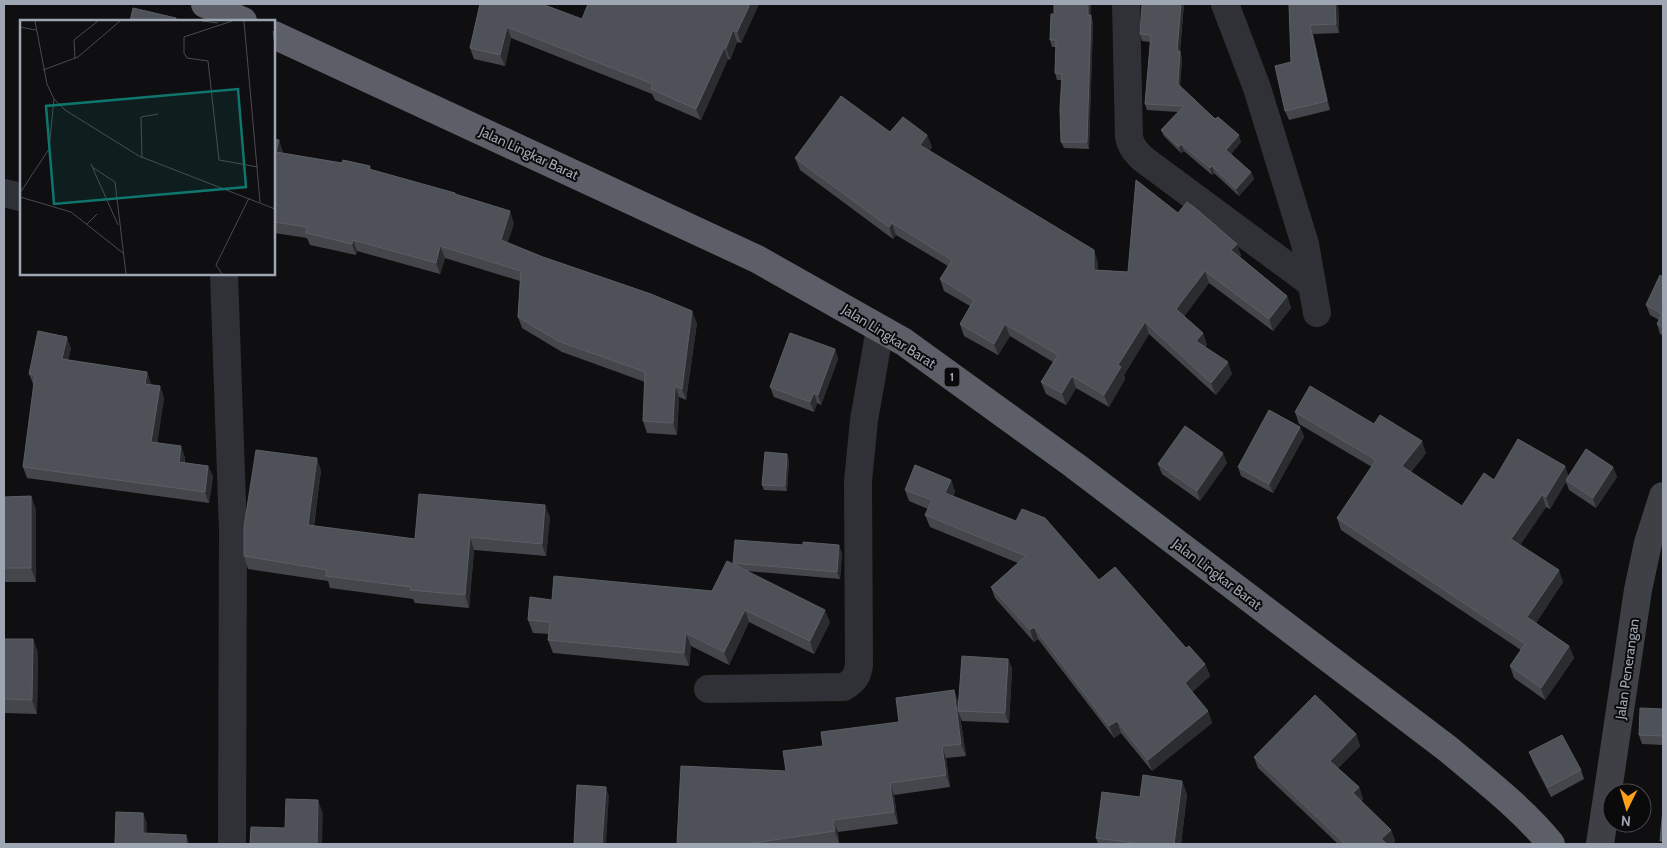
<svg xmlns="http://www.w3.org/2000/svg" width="1667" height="848" font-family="Cabin,sans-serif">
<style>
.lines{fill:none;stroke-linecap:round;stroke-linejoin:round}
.street{stroke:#303136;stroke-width:28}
.secondary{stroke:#3e4046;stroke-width:28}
.highway{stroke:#5c5f67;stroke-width:28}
.wall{fill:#45464c}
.shaded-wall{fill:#2b2c30}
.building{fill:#4e5157;stroke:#5b5e65}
.labels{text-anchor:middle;stroke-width:4;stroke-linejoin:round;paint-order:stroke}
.shield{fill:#0a0a0b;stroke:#727781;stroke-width:1}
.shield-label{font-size:12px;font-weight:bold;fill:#9fa6b3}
.street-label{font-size:14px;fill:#9fa6b3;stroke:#0a0a0b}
.inset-road{fill:none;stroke:#494b52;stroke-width:1}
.view{fill:#0f766e;fill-opacity:0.15;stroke:#0f766e;stroke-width:2.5}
.inset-edge{fill:none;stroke:#9fa6b3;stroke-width:2.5}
</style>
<rect width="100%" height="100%" fill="#0f0f11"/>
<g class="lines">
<!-- street -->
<path class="street" d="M1126 4 1129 137C1131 147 1136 152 1143 159L1312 284
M1225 4 1257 88 1305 244 1317 313
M4 193 21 197
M224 274 233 531 232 844
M708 689 844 687C854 681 858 676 859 664L858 481 864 420 880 329"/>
<!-- secondary -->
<path class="secondary" d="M1600 844 1638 590 1648 543 1663 496"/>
<!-- highway -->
<path class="highway" d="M205 4 243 21
M274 35 757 259 904 342 1074 465 1448 749C1483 779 1522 808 1551 844"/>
</g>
<!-- wall -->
<path class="wall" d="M480 4 582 19 588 4H759L741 43 737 42 730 60 728 59 701 120 655 100 652 94 511 38 505 66 474 59 470 48Z
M1054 4H1091L1090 15 1093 22 1089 149 1064 148 1061 142 1062 80H1057L1055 73 1056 47H1052L1050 40 1054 14Z
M1184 4 1180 51 1182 58 1180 86 1215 119 1241 142 1231 154 1251 172 1254 179 1239 196 1214 173 1212 175 1184 151 1181 153 1164 136 1161 130 1178 112 1147 110 1145 104 1150 42 1142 41 1140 34Z
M1289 4H1338L1339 33 1313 34 1330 110 1289 120 1285 111 1291 62Z
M890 132 927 135 932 147 929 151 1098 262V270L1128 272 1178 213 1241 255 1240 257 1287 296 1291 308 1273 331 1209 283 1184 316 1203 333 1207 345 1205 347 1232 374 1216 395 1149 334 1124 375 1125 379 1109 407 1076 388 1066 405 1046 394 1041 382 1053 362 1010 336 998 355 964 336 960 324 970 306 944 291 940 279 948 266 896 235 893 239 800 170 795 158Z
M274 139 283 152V154L342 163 370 166 371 170 456 195 514 223 507 243 697 323 686 400 679 397 677 435 647 433 643 421 645 382 562 352 522 328 518 317 520 281 445 258 440 274 357 251 356 255 310 245 307 238 274 233Z
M1663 277V336L1660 334 1657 324 1659 320 1650 315 1646 305Z
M71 348 68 360 147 372 151 384V385L160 386 164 398 157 442 185 457V463L208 466 213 477 209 503 27 478 23 467 34 386 29 374Z
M835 349 838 359 821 405 817 403 814 412 774 397 770 387Z
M1295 412 1374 424 1426 453 1411 472 1462 506 1494 480 1565 466 1568 476 1613 467 1617 477 1596 508 1569 490 1566 482 1550 509 1546 507 1520 545 1563 582 1536 623 1569 646 1574 658 1545 700 1514 678 1510 666 1521 650 1341 530 1337 518 1372 467 1299 424Z
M1300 427 1304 437 1273 493 1241 476 1238 467Z
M789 459 787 491 764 490 762 485Z
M1227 463 1200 501 1162 474 1158 464Z
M321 470 314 526 415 539 550 517 546 556 474 550 469 608 415 603 413 599 330 588 328 581 248 569 244 556Z
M951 480 955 492 953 496 1099 580 1205 664 1210 676 1192 692 1208 711 1212 723 1152 771 1121 733 1114 738 1038 639 1034 642 995 598 991 587 1018 563 930 527 925 515 928 509 909 501 905 490Z
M31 496 36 510V582H4V497Z
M842 553 840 579 747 571 830 622 814 654 749 622 729 665 691 646 689 666 553 653 548 640 549 634 533 633 528 620 552 600 712 591 734 565 733 563Z
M4 639H33L38 653 37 714 4 713Z
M1008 659 1012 669 1009 723 962 721 960 716 966 756 946 758 950 787 894 795 898 824 838 832 839 843 829 844H677L823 746 899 722 954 690 959 705Z
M1663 709V745L1642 744 1639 735Z
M1356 734 1360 746 1338 768 1359 787 1363 799 1361 801 1391 830 1395 841 1392 844H1338L1258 768 1254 757Z
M1529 752 1581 770 1584 779 1551 797 1533 762Z
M1182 781 1187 795 1181 844H1098L1096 838 1140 797Z"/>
<!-- shaded-wall -->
<path class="shaded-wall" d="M750 4H759L741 43 737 32Z
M1088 4H1091L1090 22 1088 15Z
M1181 4H1184L1179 57 1177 51Z
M1335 4H1338L1339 33 1336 24Z
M1091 15 1093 22 1089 149 1087 142Z
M1310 25 1313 34 1330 110 1327 101Z
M507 27 511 38 505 66 500 55Z
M733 30 737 42 730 60 726 48Z
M724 48 728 59 701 120 696 109Z
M1180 51 1182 58 1180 91 1178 84Z
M927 135 932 147 924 157 920 145Z
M1239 135 1241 142 1229 157 1226 150Z
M279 140 283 152 280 164 276 152Z
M1181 144 1184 151 1181 153 1179 147Z
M1212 166 1214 173 1212 175 1210 168Z
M1251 172 1254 179 1239 196 1236 189Z
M510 211 514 223 505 252 501 240Z
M892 223 896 235 893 239 889 227Z
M353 240 357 251 356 255 352 244Z
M1237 244 1241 255 1236 262 1231 250Z
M440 246 445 258 440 274 436 263Z
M1094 250 1098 262V282L1094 270Z
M1205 271 1209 283 1181 321 1176 309Z
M1287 296 1291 308 1273 331 1269 319Z
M692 311 697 323 686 400 682 389Z
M1145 322 1149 334 1124 375 1125 379 1109 407 1104 395 1118 365Z
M1005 324 1010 336 998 355 994 344Z
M1203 333 1207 345 1200 353 1196 341Z
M67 337 71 348 66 371 62 359Z
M835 349 838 359 821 405 818 395Z
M1228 362 1232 374 1216 395 1211 383Z
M147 372 151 384 149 396 145 384Z
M1072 376 1076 388 1066 405 1062 393Z
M160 386 164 398 156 453 151 442Z
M675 386 679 397 677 435 673 423Z
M814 393 817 403 814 412 810 402Z
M1300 427 1304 437 1273 493 1269 484Z
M1422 441 1426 453 1406 478 1402 466Z
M181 446 185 457 183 473 179 462Z
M1223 453 1227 463 1200 501 1197 491Z
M787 454 789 459 787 491 785 486Z
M317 458 321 470 312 537 308 525Z
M208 466 213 477 209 503 205 492Z
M1565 466 1569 478 1566 480V482L1550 509 1546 497Z
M1613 467 1617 477 1596 508 1593 498Z
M951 480 955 492 949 504 945 493Z
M1542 495 1546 507 1516 551 1511 539Z
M31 496 36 510V582L31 568Z
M545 505 550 517 546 556 542 544Z
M470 537 474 550 469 608 465 595Z
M839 545 842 553 840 579 837 572Z
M1559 570 1563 582 1532 629 1527 617Z
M745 610 749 622 729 665 724 652Z
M825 610 830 622 814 654 810 641Z
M1034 627 1038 639 1034 642 1030 630Z
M686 633 691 646 689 666 684 653Z
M33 639 38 653 37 714 32 700Z
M1569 646 1574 658 1545 700 1541 688Z
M1008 659 1012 669 1009 723 1005 713Z
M1205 664 1210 676 1189 695 1185 683Z
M954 690 958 702 960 711H958L960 716 966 756 961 744Z
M1208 711 1212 723 1152 771 1148 760Z
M1117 721 1121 733 1114 738 1109 726Z
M1356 734 1360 746 1334 772 1330 761Z
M942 746 946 758 950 787 946 775Z
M1182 781 1187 795 1181 844H1174Z
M890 783 894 795 898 824 894 812Z
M606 787 609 796 606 844H602Z
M1359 787 1363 799 1357 804 1353 793Z
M318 800 323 814 322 844H317Z
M143 813 147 823 146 842 143 833Z
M833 820 838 832 839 843 835 831Z
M1391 830 1395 841 1392 844H1383L1381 839Z
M186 835 190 844H186Z"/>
<!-- building -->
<path class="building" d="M480 4H542L582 19 588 4H750L737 32 733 30 726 48H724L696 109 651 89 653 84 507 27 500 55 470 48Z
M1054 4H1088V15H1091L1087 142H1061L1060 109 1062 74 1055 73 1056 40H1050L1051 14H1054Z
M1142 4H1181L1177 51H1180L1178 84 1215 119 1218 117 1239 135 1226 150 1251 172 1236 189 1212 166 1210 168 1181 144 1179 147 1161 130 1184 106 1145 104 1151 35 1140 34Z
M1289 4H1335L1336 24 1310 25 1327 101 1285 111 1275 66 1291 62Z
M133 8 176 18V21H130Z
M841 96 890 132 903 117 927 135 920 145 1094 250V270L1128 272 1136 180 1178 213 1187 202 1194 207 1237 244 1231 250 1287 296 1269 319 1205 271 1176 309 1203 333 1196 341 1228 362 1211 383 1145 322 1118 365 1121 367 1104 395 1072 376 1062 393 1041 382 1058 355 1005 324 994 344 960 324 974 300 940 279 952 260 892 223 889 227 795 158Z
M274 139 279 140 276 152 342 163 343 160 370 166 369 169 455 193V194L510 211 501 240 543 257 651 294 692 311 682 389 675 386 673 423 643 421 645 372 558 341 518 317 521 271 440 246 436 263 353 240 352 244 306 233 307 227 274 222Z
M1660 275 1663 277V328L1657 324 1662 314 1646 305Z
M38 331 67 337 62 359 147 372 145 384 160 386 151 442 181 446 179 462 208 466 205 492 23 467 35 375 29 374Z
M790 333 835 349 818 395 814 393 810 402 770 387Z
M1310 386 1374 424 1380 415 1422 441 1402 466 1462 506 1484 473 1494 480 1518 439 1565 466 1546 497 1542 495 1511 539 1559 570 1527 617 1569 646 1541 688 1510 666 1525 644 1337 518 1376 460 1295 412Z
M1269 410 1300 427 1269 484 1238 467Z
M1185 426 1223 453 1197 491 1158 464Z
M1586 449 1613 467 1593 498 1566 480Z
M256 450 317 458 308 525 415 539 419 494 545 505 542 544 470 537 465 595 410 590 411 587 326 576 327 570 244 556V527Z
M765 452 787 454 785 486 762 485Z
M915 465 951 480 945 493 1016 521 1022 509 1045 518 1099 580 1115 567 1186 648 1189 646 1205 664 1185 683 1208 711 1148 760 1117 721 1109 726 1034 627 1030 630 991 587 1026 556 925 515 932 500 905 490Z
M31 496V568H4V497Z
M735 540 803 545V542L839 545 837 572 733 563Z
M727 561 825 610 810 641 745 610 724 652 686 633 684 653 548 640 550 622 528 620 530 597 552 600 554 576 712 591Z
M4 639H33L32 700 4 699Z
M962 656 1008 659 1005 713 958 711Z
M954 690 961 744 942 746 946 775 890 783 894 812 833 820 835 831 746 844H677L681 766 786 771 783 751 823 746 821 732 899 722 896 698Z
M1315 695 1356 734 1330 761 1359 787 1353 793 1391 830 1381 839 1387 844H1345L1254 757Z
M1640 708 1663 709V736L1639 735Z
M1562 735 1581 770 1548 787 1529 752Z
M1143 775 1182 781 1174 844H1134V843L1096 838 1102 792 1140 797Z
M577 785 606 787 602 844H574Z
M286 799 318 800 317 844H250L251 827 285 828Z
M1663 808V841H1660Z
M116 812 143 813V833L186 835V844H115Z"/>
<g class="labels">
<!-- shield labels -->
<rect class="shield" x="944.5" y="367.5" width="15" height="19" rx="4"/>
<g class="shield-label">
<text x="952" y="381">1</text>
</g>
<!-- street labels -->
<g class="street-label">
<text transform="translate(529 153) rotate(25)" y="5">Jalan Lingkar Barat</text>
<text transform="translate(889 336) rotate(32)" y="5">Jalan Lingkar Barat</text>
<text transform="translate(1217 574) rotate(37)" y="5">Jalan Lingkar Barat</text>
<text transform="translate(1627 669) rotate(-82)" y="5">Jalan Penerangan</text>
</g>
</g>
<!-- overview -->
<g transform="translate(20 20)">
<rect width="255" height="255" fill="#0f0f11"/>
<path class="inset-road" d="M15 1 27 64 34 79 45 90 119 136 255 189M182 1 198 3M212 1 164 17V33L167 38 188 41 199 140 238 147M224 1 240 182M0 7 16 10M253 11 255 26M55 39 54 20 78 1M23 50 58 37 100 1M122 138 121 97 138 94M71 144 98 205M72 147 95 162 106 254M0 173 29 129 34 79M0 177 51 192 103 233M66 205 77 194M202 254 196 245 229 178"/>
<path class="view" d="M218 69 226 167 34 184 26 86Z"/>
<rect width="255" height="255" class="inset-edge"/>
</g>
<!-- border -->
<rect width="1667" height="848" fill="none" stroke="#9fa6b3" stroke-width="10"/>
<!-- north arrow -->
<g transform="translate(1627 808) rotate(185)"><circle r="24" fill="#0a0a0b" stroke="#46484e"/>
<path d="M0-4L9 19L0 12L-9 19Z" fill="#fda11b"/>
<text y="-8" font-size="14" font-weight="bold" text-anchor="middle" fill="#9fa6b3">N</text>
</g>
</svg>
